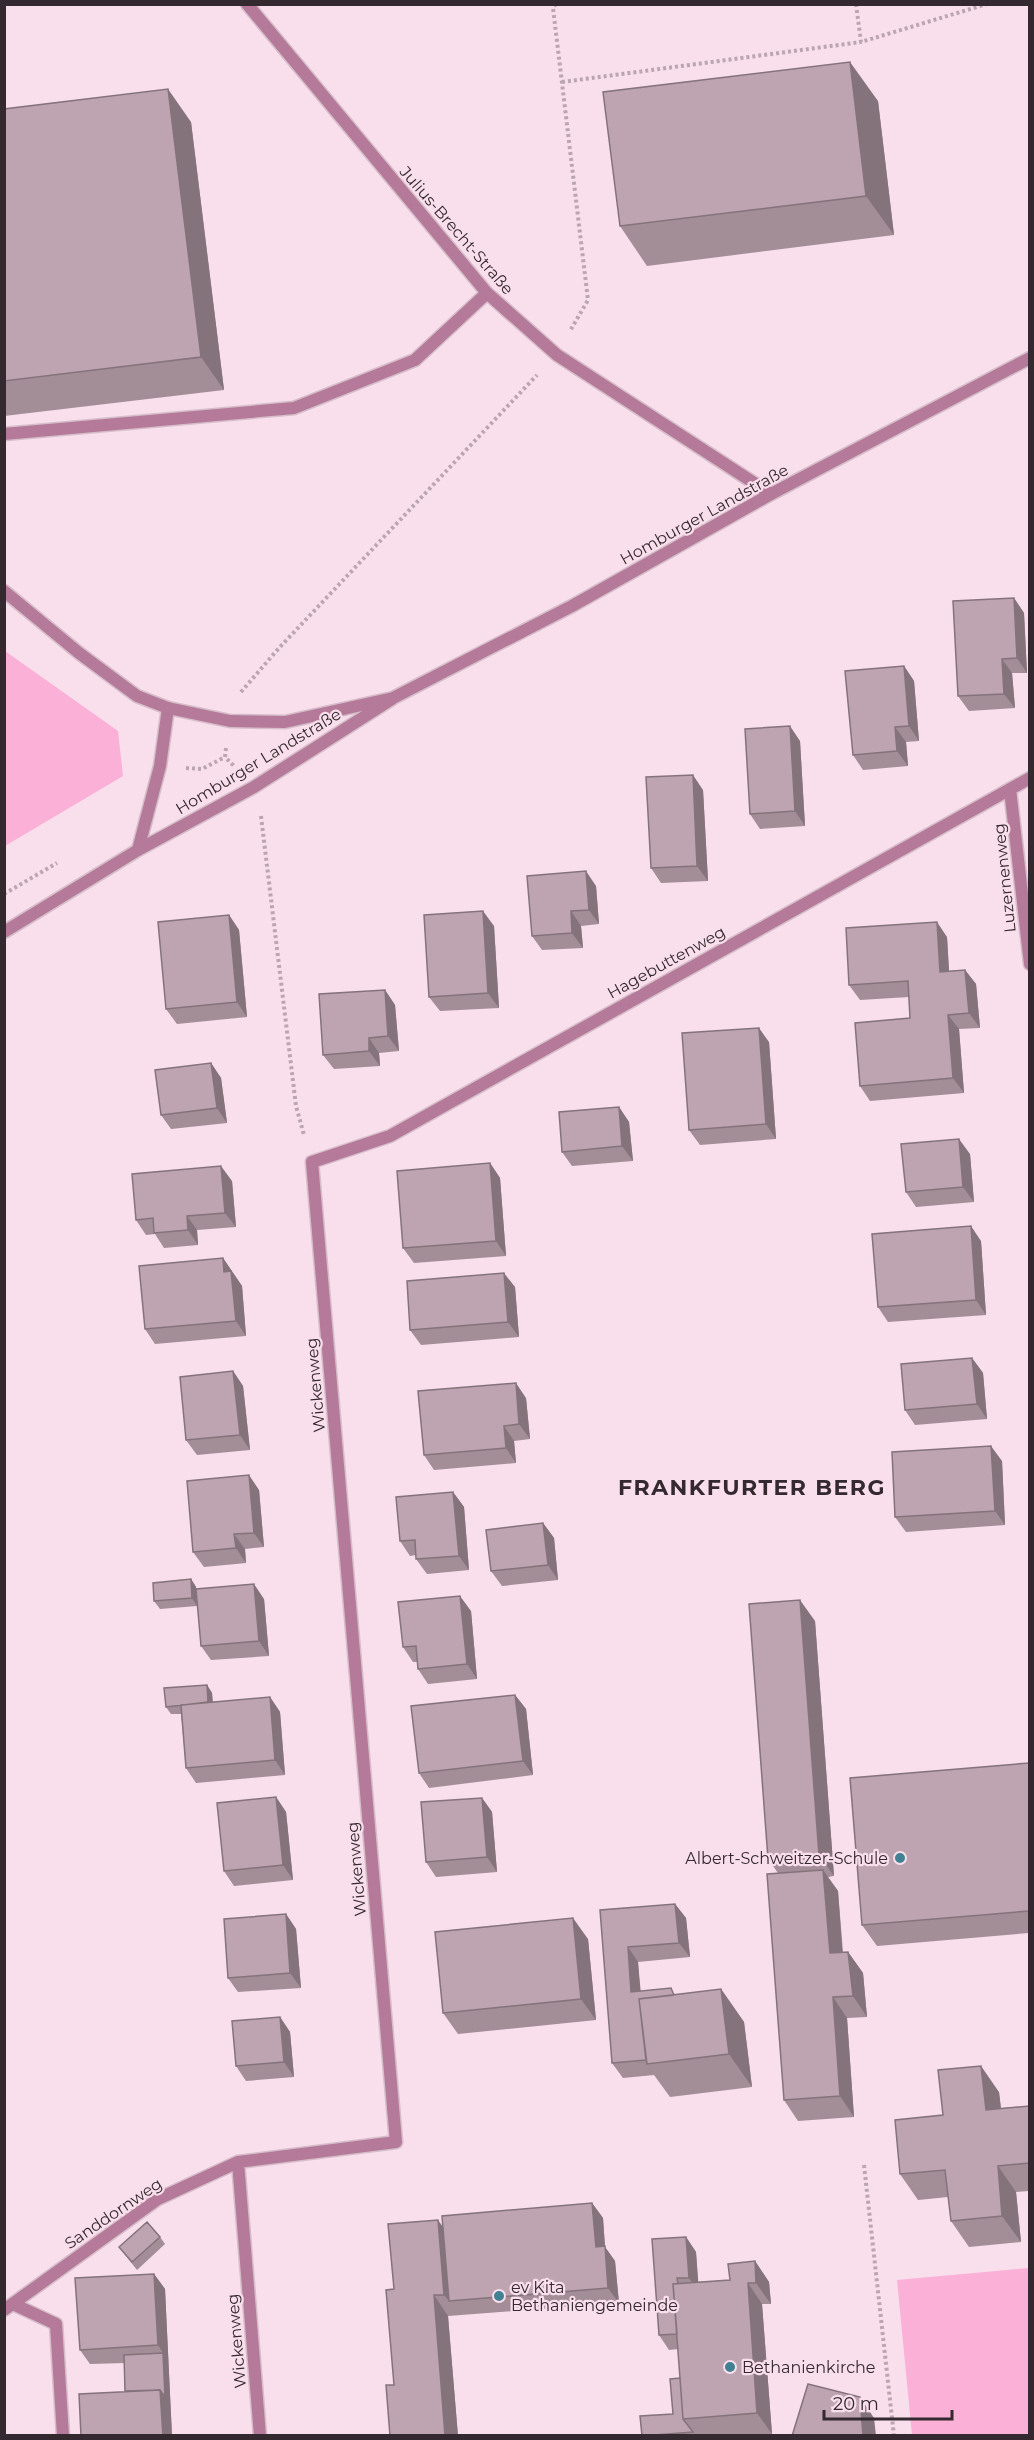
<svg xmlns="http://www.w3.org/2000/svg" width="1034" height="2440" font-family="Montserrat,sans-serif">
<style>
.green{fill:#fbb0d7}
.lines{fill:none;stroke-linecap:round;stroke-linejoin:round}
.service-casing{stroke:#d5bdc9;stroke-width:15}
.minor-casing{stroke:#d5bdc9;stroke-width:15}
.tertiary-casing{stroke:#d5bdc9;stroke-width:15}
.path{stroke:#bba6b0;stroke-width:4;stroke-dasharray:3 3;stroke-linecap:butt}
.service{stroke:#b57999;stroke-width:12}
.minor{stroke:#b57999;stroke-width:12}
.tertiary{stroke:#b57999;stroke-width:12}
.wall{fill:#a38d97}
.shaded-wall{fill:#84737b}
.building{fill:#bda4b0;stroke:#84737b;stroke-width:1.5}
.poi-dot{fill:#408293;stroke:#f9deeb;stroke-width:2}
.labels{text-anchor:middle;stroke-width:4.5;stroke-linejoin:round;paint-order:stroke}
.street-label{font-size:16px;fill:#33292e;stroke:#f9deeb}
.poi-label{font-size:16px;fill:#33292e;stroke:#f9deeb;text-anchor:start}
.district-label{font-size:22px;font-weight:bold;letter-spacing:1.5px;fill:#33292e;stroke:#f9deeb}
</style>
<rect width="100%" height="100%" fill="#f9deeb"/>
<!-- green -->
<path class="green" d="M5 651 118 731 123 776 5 846Z
M1029 2268V2435H912L897 2280Z"/>
<g class="lines">
<!-- service casing -->
<g class="service-casing">
<path id="service" d="M4 434 294 408 415 360 487 293"/>
</g>
<!-- minor casing -->
<g class="minor-casing">
<path id="minor" d="M247 4 487 293 557 355 771 494
M1010 789 1030 964
M138 850 160 766 168 708
M4 932 138 850 254 787 392 699
M238 2162 260 2436
M13 2304 56 2324 63 2436
M4 2310 158 2199 238 2162 396 2142 312 1162 390 1136 1030 778"/>
</g>
<!-- tertiary casing -->
<g class="tertiary-casing">
<path id="tertiary" d="M4 591 79 653 137 696 168 708 230 721 285 722 393 698 572 606 771 494 1030 358"/>
</g>
<!-- path -->
<path class="path" d="M556 4 553 8 588 300 570 331
M856 4 861 42 987 4
M562 82 861 42
M241 692 279 648 537 375
M226 748 225 757 234 766
M186 768 202 769 225 757
M261 816 296 1106 304 1135
M4 894 57 863
M864 2165 894 2436"/>
<!-- service -->
<use href="#service" class="service"/>
<!-- minor -->
<use href="#minor" class="minor"/>
<!-- tertiary -->
<use href="#tertiary" class="tertiary"/>
</g>
<!-- wall -->
<path class="wall" d="M878 101 894 235 647 266 620 226Z
M4 109 191 122 224 390 4 416Z
M1014 598 1024 613 1027 673H1012L1015 708 969 711 958 696Z
M904 666 914 681 919 741 906 742 908 766 863 770 853 755Z
M800 741 805 826 760 829 750 814Z
M703 790 708 881 661 883 651 868Z
M596 886 599 924 581 926 583 948 542 950 532 936Z
M229 915 239 930 247 1017 177 1024 166 1009Z
M494 926 499 1008 440 1011 429 997Z
M947 937 949 971 965 970 976 984 980 1028 959 1029 964 1093 870 1101 860 1086 910 1018 909 997 860 1000 849 985Z
M385 990 395 1005 399 1051 379 1053 380 1066 334 1069 323 1055Z
M769 1042 776 1139 700 1145 689 1130Z
M211 1063 221 1078 227 1123 171 1129 161 1115Z
M619 1107 629 1122 633 1161 572 1166 562 1152Z
M970 1154 974 1202 916 1207 906 1192Z
M490 1163 500 1178 506 1256 414 1263 403 1248Z
M232 1181 236 1227 197 1230 198 1245 164 1248 155 1234 146 1235 136 1220Z
M981 1241 986 1315 888 1322 878 1307Z
M223 1258 242 1286 246 1336 155 1344 145 1329Z
M515 1287 519 1337 421 1345 410 1330Z
M972 1358 983 1373 987 1419 915 1425 905 1410Z
M233 1371 243 1386 250 1450 197 1455 186 1440Z
M526 1398 530 1439 514 1441 516 1463 434 1470 424 1455Z
M1002 1461 1005 1525 906 1532 895 1517Z
M259 1490 264 1547 245 1549 246 1563 204 1567 193 1552Z
M453 1492 464 1507 469 1570 427 1574 416 1559V1555L410 1556 400 1541Z
M543 1523 554 1538 558 1580 502 1586 491 1571Z
M191 1579 196 1587 197 1606 160 1609 154 1601Z
M264 1599 269 1656 211 1660 201 1646Z
M471 1611 477 1679 428 1684 418 1669 417 1662H413L403 1647Z
M815 1621 834 1876 828 1877 838 1891 843 1952H848L863 1973 867 2017 847 2018 854 2117 798 2121 784 2100 778 1873 768 1859Z
M207 1685 212 1693 213 1702 270 1697 280 1712 285 1775 196 1783 186 1768 181 1714H171L166 1707Z
M515 1695 526 1709 533 1775 429 1788 419 1773Z
M1029 1763V1933L877 1946 862 1925Z
M276 1797 286 1812 293 1880 234 1886 224 1871Z
M482 1798 492 1812 497 1872 436 1877 426 1862Z
M675 1904 686 1918 690 1957 638 1962 640 1991 676 1995 721 1989 744 2022 752 2087 670 2097 654 2075 623 2078 612 2063 600 1910Z
M286 1914 296 1929 301 1988 238 1992 228 1978Z
M588 1939 596 2020 458 2034 443 2013Z
M280 2017 290 2032 294 2077 246 2081 236 2066Z
M999 2092 1001 2108 1029 2106V2191L1016 2192 1021 2242 969 2247 951 2221 948 2197 918 2200 900 2174 943 2115Z
M592 2203 603 2218 605 2247 615 2261 619 2303 448 2316 458 2436 394 2385V2289L443 2226Z
M160 2237 165 2244 137 2270 119 2247Z
M686 2237 696 2252 698 2282 730 2280 755 2261 769 2282 771 2304H762L772 2434 757 2436H642L673 2414 680 2378 678 2349 669 2350 659 2335Z
M154 2274 165 2289 172 2436 125 2391 124 2363 90 2364 80 2350Z"/>
<!-- shaded-wall -->
<path class="shaded-wall" d="M850 62 878 101 894 235 866 196Z
M168 89 191 122 224 390 201 357Z
M1014 598 1024 613 1027 673 1017 658Z
M1002 659 1012 673 1015 708 1004 694Z
M904 666 914 681 919 741 909 726Z
M790 726 800 741 805 826 795 811Z
M895 727 906 742 908 766 897 751Z
M693 775 703 790 708 881 697 866Z
M586 871 596 886 599 924 589 910Z
M483 911 494 926 499 1008 488 993Z
M571 911 581 926 583 948 572 933Z
M229 915 239 930 247 1017 237 1002Z
M937 922 947 937 950 987 940 972Z
M965 970 976 984 980 1028 969 1013Z
M385 990 395 1005 399 1051 388 1036Z
M948 1015 959 1029 964 1093 953 1078Z
M759 1028 769 1042 776 1139 766 1124Z
M369 1038 379 1053 380 1066 369 1051Z
M211 1063 221 1078 227 1123 217 1108Z
M619 1107 629 1122 633 1161 622 1146Z
M959 1139 970 1154 974 1202 963 1187Z
M490 1163 500 1178 506 1256 496 1241Z
M221 1166 232 1181 236 1227 225 1213Z
M187 1216 197 1230 198 1245 188 1230Z
M971 1226 981 1241 986 1315 976 1300Z
M223 1258 242 1286 246 1336 236 1321 224 1272Z
M504 1273 515 1287 519 1337 508 1322Z
M972 1358 983 1373 987 1419 977 1404Z
M233 1371 243 1386 250 1450 240 1435Z
M516 1383 526 1398 530 1439 519 1424Z
M504 1426 514 1441 516 1463 506 1448Z
M991 1446 1002 1461 1005 1525 995 1511Z
M249 1475 259 1490 264 1547 254 1533Z
M453 1492 464 1507 469 1570 459 1556Z
M543 1523 554 1538 558 1580 548 1565Z
M234 1534 245 1549 246 1563 236 1548Z
M191 1579 196 1587 197 1606 192 1598Z
M254 1584 264 1599 269 1656 259 1641Z
M460 1596 471 1611 477 1679 467 1664Z
M800 1600 815 1621 834 1876 819 1855Z
M207 1685 212 1693 213 1711 208 1704Z
M515 1695 526 1709 533 1775 523 1761Z
M270 1697 280 1712 285 1775 275 1760Z
M276 1797 286 1812 293 1880 283 1865Z
M482 1798 492 1812 497 1872 487 1857Z
M823 1870 838 1891 844 1974 830 1953Z
M675 1904 686 1918 690 1957 679 1943Z
M286 1914 296 1929 301 1988 290 1973Z
M573 1918 588 1939 596 2020 581 1999Z
M628 1947 638 1962 642 2006 631 1992Z
M848 1952 863 1973 867 2017 853 1996Z
M721 1989 744 2022 752 2087 729 2054Z
M833 1997 847 2018 854 2117 840 2096Z
M280 2017 290 2032 294 2077 284 2062Z
M981 2066 999 2092 1004 2136 986 2110Z
M998 2166 1016 2192 1021 2242 1002 2216Z
M592 2203 603 2218 605 2247 615 2261 619 2303 608 2288 596 2247Z
M438 2220 453 2241 449 2301 444 2295Z
M686 2237 696 2252 699 2292 689 2278Z
M755 2261 769 2282 771 2304 756 2283Z
M154 2274 165 2289 172 2436H163L160 2390 163 2353 158 2345Z
M748 2283 762 2304 772 2434 757 2413Z
M434 2295 448 2316 458 2436H445Z
M860 2397 874 2418 876 2436H863Z"/>
<!-- building -->
<path class="building" d="M850 62 866 196 620 226 603 92Z
M168 89 201 357 4 381V109Z
M1014 598 1017 658 1002 659 1004 694 958 696 953 601Z
M904 666 909 726 895 727 897 751 853 755 845 671Z
M790 726 795 811 750 814 745 729Z
M693 775 697 866 651 868 646 777Z
M586 871 589 910 571 911 572 933 532 936 527 876Z
M483 911 488 993 429 997 424 915Z
M229 915 237 1002 166 1009 158 922Z
M937 922 940 972 965 970 969 1013 948 1015 953 1078 860 1086 855 1023 910 1018 908 981 849 985 846 928Z
M385 990 388 1036 369 1038V1051L323 1055 319 994Z
M759 1028 766 1124 689 1130 682 1033Z
M211 1063 217 1108 161 1115 155 1070Z
M619 1107 622 1146 562 1152 559 1112Z
M959 1139 963 1187 906 1192 901 1144Z
M490 1163 496 1241 403 1248 397 1171Z
M221 1166 225 1213 187 1216 188 1230 154 1233 153 1218 136 1220 132 1174Z
M971 1226 976 1300 878 1307 872 1234Z
M223 1258 224 1272 231 1271 236 1321 145 1329 139 1266Z
M504 1273 508 1322 410 1330 407 1281Z
M972 1358 977 1404 905 1410 901 1364Z
M233 1371 240 1435 186 1440 180 1377Z
M516 1383 519 1424 504 1426 506 1448 424 1455 418 1391Z
M991 1446 995 1511 895 1517 892 1452Z
M249 1475 254 1533 234 1534 236 1548 193 1552 187 1481Z
M453 1492 459 1556 416 1559 415 1540 400 1541 396 1497Z
M543 1523 548 1565 491 1571 486 1530Z
M191 1579 192 1598 154 1601 153 1583Z
M254 1584 259 1641 201 1646 196 1589Z
M460 1596 467 1664 418 1669 416 1646 403 1647 398 1602Z
M800 1600 819 1855 768 1859 749 1604Z
M207 1685 208 1702 166 1707 164 1688Z
M515 1695 523 1761 419 1773 411 1706Z
M270 1697 275 1760 186 1768 181 1705Z
M1029 1763V1911L862 1925 850 1778Z
M276 1797 283 1865 224 1871 217 1803Z
M482 1798 487 1857 426 1862 421 1802Z
M823 1870 830 1953 848 1952 853 1996 833 1997 840 2096 784 2100 767 1874Z
M675 1904 679 1943 628 1947 631 1992 671 1988 674 1995 639 1999 646 2060 612 2063 600 1910Z
M286 1914 290 1973 228 1978 224 1919Z
M573 1918 581 1999 443 2013 435 1932Z
M721 1989 729 2054 647 2064 639 1999Z
M280 2017 284 2062 236 2066 232 2021Z
M981 2066 986 2110 1029 2106V2163L998 2166 1002 2216 951 2221 945 2170 900 2174 895 2120 943 2115 938 2070Z
M592 2203 596 2247 605 2246 608 2288 449 2301 442 2216Z
M438 2220 444 2295H434L445 2436H390L386 2385H394L386 2290 394 2289 388 2224Z
M147 2222 160 2237 132 2262 119 2247Z
M686 2237 689 2278H677L678 2284H673L677 2334 659 2335 652 2239Z
M755 2261 756 2283H748L757 2413 683 2419 673 2284 730 2280 728 2264Z
M154 2274 158 2345 80 2350 75 2278Z
M163 2353 165 2397 160 2390 125 2391 124 2355Z
M680 2378 683 2419 693 2432 642 2436 640 2416 673 2414 670 2379Z
M808 2384 860 2397 863 2436H792Z
M160 2390 163 2436H81L79 2394Z"/>
<!-- markers -->
<g class="poi-dot">
<circle cx="900" cy="1858" r="6"/>
<circle cx="499" cy="2296" r="6"/>
<circle cx="730" cy="2367" r="6"/>
</g>
<g class="labels">
<!-- street labels -->
<g class="street-label">
<text transform="translate(457 230) rotate(49)" y="6">Julius-Brecht-Straße</text>
<text transform="translate(704 514) rotate(-29)" y="6">Homburger Landstraße</text>
<text transform="translate(258 761) rotate(-31)" y="6">Homburger Landstraße</text>
<text transform="translate(1004 878) rotate(-96)" y="6">Luzernenweg</text>
<text transform="translate(666 962) rotate(-29)" y="6">Hagebuttenweg</text>
<text transform="translate(315 1385) rotate(-95)" y="6">Wickenweg</text>
<text transform="translate(356 1869) rotate(-95)" y="6">Wickenweg</text>
<text transform="translate(113 2213) rotate(-34)" y="6">Sanddornweg</text>
<text transform="translate(236 2341) rotate(-95)" y="6">Wickenweg</text>
</g>
<!-- poi labels -->
<g class="poi-label">
<text x="888" y="1864" text-anchor="end">Albert-Schweitzer-Schule</text>
<text x="511" y="2293">ev Kita<tspan x="511" dy="18">Bethaniengemeinde</tspan></text>
<text x="742" y="2373">Bethanienkirche</text>
</g>
<!-- district labels -->
<g class="district-label">
<text x="752" y="1495">FRANKFURTER BERG</text>
</g>
</g>
<!-- border -->
<rect width="1034" height="2440" fill="none" stroke="#33292e" stroke-width="12"/>
<!-- scale -->
<path d="M824 2410v9h128v-9" fill="none" stroke="#33292e" stroke-width="3"/>
<text x="833" y="2410" font-size="18" fill="#33292e" stroke="#f9deeb" stroke-width="4.5" paint-order="stroke">20 m</text>
</svg>
